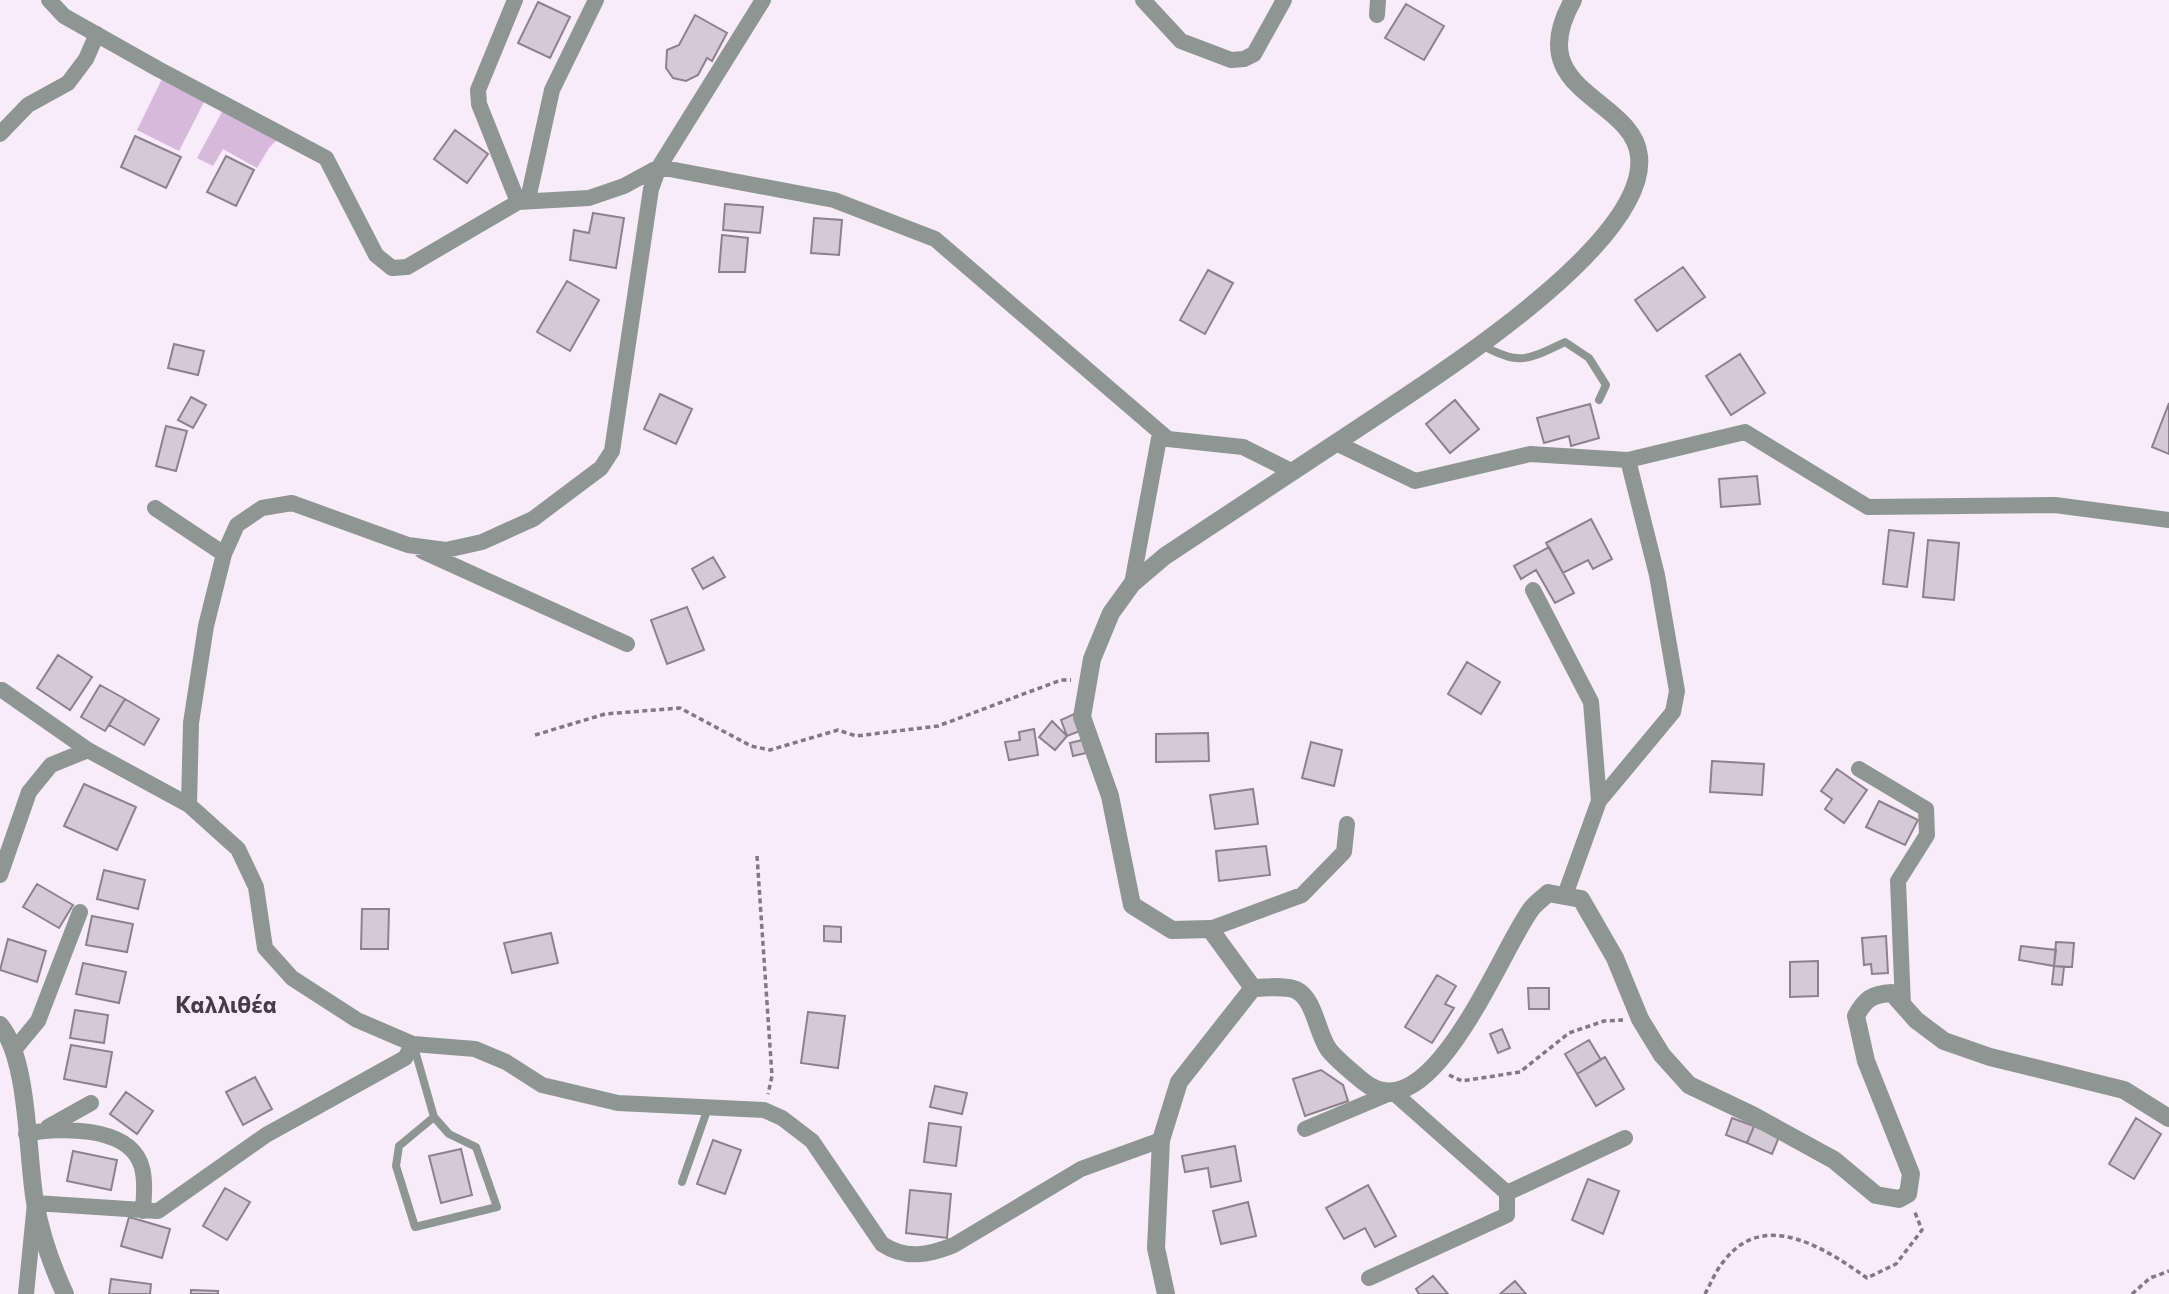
<svg xmlns="http://www.w3.org/2000/svg" width="2169" height="1294" font-family="Commissioner,sans-serif">
<style>
.green{fill:#d7b9db}
.building{fill:#d5c9d7;stroke:#8d818e;stroke-width:2}
.lines{fill:none;stroke-linecap:round;stroke-linejoin:round}
.path{stroke:#807882;stroke-width:3.5;stroke-dasharray:5 3.5;stroke-linecap:butt}
.service{stroke:#8d9693;stroke-width:8}
.minor{stroke:#8d9693;stroke-width:16}
.tertiary{stroke:#8d9693;stroke-width:18}
.labels{text-anchor:middle;stroke-width:7;stroke-linejoin:round;paint-order:stroke}
.quarter-label{font-size:23px;font-weight:bold;fill:#463c48;stroke:#f8ebfa}
</style>
<rect width="100%" height="100%" fill="#f8ebfa"/>
<!-- green -->
<path class="green" d="M162 79 205 100 179 151 137 130Z
M223 110 277 140 269 148 257 168 223 149 213 166 197 158Z"/>
<!-- building -->
<path class="building" d="M538 2 570 17 550 58 518 43Z
M1406 4 1444 26 1424 60 1385 38Z
M695 15 727 33 712 61 707 58 698 75 686 81 673 78 666 68 667 50 679 45Z
M455 130 488 154 467 183 434 159Z
M135 136 181 157 166 188 121 167Z
M226 156 254 170 236 206 207 192Z
M725 204 763 207 760 233 723 230Z
M593 213 624 218 616 268 570 260 574 230 589 233Z
M814 218 842 220 839 255 811 253Z
M722 235 748 238 745 272H719Z
M1683 267 1705 297 1657 331 1635 300Z
M1208 270 1233 283 1205 334 1180 320Z
M567 281 599 300 570 351 537 332Z
M174 344 204 351 198 375 168 368Z
M1740 354 1765 393 1731 415 1706 376Z
M660 394 692 409 676 444 644 429Z
M191 397 206 405 193 428 178 420Z
M1455 400 1479 429 1450 453 1426 424Z
M2169 403V454L2152 447Z
M1590 404 1599 438 1571 446 1569 436 1544 443 1537 418Z
M166 426 187 431 176 471 156 466Z
M1757 476 1760 504 1721 507 1719 479Z
M1591 519 1612 559 1593 569 1588 560 1563 573 1546 543Z
M1889 530 1914 533 1907 587 1883 584Z
M1928 540 1959 543 1954 600 1923 597Z
M1549 547 1574 593 1555 603 1536 570 1521 579 1514 566Z
M713 557 725 577 703 589 692 569Z
M687 607 704 650 667 664 651 620Z
M58 655 92 677 70 710 37 688Z
M1467 662 1500 682 1481 714 1448 694Z
M100 685 125 699 105 731 81 717Z
M125 699 159 719 144 745 109 725Z
M1074 714 1080 731 1067 736 1061 720Z
M1052 721 1067 736 1055 750 1039 737Z
M1034 729 1038 755 1009 760 1005 742 1020 740 1019 732Z
M1208 733 1209 761 1156 762V734Z
M1082 740 1086 753 1073 756 1070 743Z
M1311 742 1342 750 1334 786 1302 778Z
M1712 761 1764 764 1762 795 1710 792Z
M1837 769 1867 790 1844 823 1825 809 1832 799 1821 791Z
M84 784 136 807 117 850 64 826Z
M1253 789 1258 824 1215 829 1210 795Z
M1879 801 1918 820 1905 845 1866 827Z
M1266 846 1270 875 1219 881 1216 851Z
M104 870 145 880 138 909 97 899Z
M37 884 73 905 59 928 23 907Z
M362 909H389L388 949H361Z
M92 916 133 924 127 952 86 945Z
M824 926 841 927V942L824 941Z
M551 933 558 963 512 973 504 943Z
M1886 936 1888 973 1872 974 1871 964 1864 965 1862 938Z
M8 939 46 951 37 982 0 970Z
M2056 942 2074 943 2072 967 2054 966Z
M2021 946 2056 950 2054 966 2019 960Z
M1818 961V996L1790 997V962Z
M83 963 126 972 119 1003 76 994Z
M2054 966 2064 967 2062 985 2052 984Z
M1437 975 1456 986 1445 1004 1454 1008 1432 1043 1405 1027Z
M1528 988H1549V1009H1529Z
M75 1010 108 1015 104 1043 70 1038Z
M808 1012 845 1016 838 1068 801 1063Z
M1502 1029 1510 1048 1498 1053 1490 1034Z
M1589 1040 1601 1060 1577 1074 1565 1054Z
M71 1045 112 1052 106 1087 64 1079Z
M1605 1057 1624 1089 1596 1106 1577 1074Z
M1321 1070 1343 1085 1348 1101 1305 1116 1293 1079Z
M255 1077 272 1109 243 1125 226 1092Z
M935 1086 967 1093 962 1114 930 1107Z
M126 1092 153 1111 137 1134 110 1114Z
M1732 1118 1754 1126 1747 1143 1726 1135Z
M2136 1118 2161 1134 2134 1179 2109 1164Z
M929 1123 961 1127 956 1166 924 1162Z
M1754 1126 1779 1137 1772 1154 1747 1143Z
M713 1140 741 1150 725 1194 697 1184Z
M1235 1146 1241 1181 1211 1187 1208 1168 1185 1172 1182 1156Z
M461 1149 472 1195 441 1203 429 1156Z
M73 1151 117 1160 111 1190 67 1181Z
M1588 1179 1619 1191 1603 1234 1572 1220Z
M1368 1185 1396 1236 1375 1247 1365 1228 1344 1239 1326 1208Z
M225 1188 250 1202 227 1240 203 1226Z
M910 1190 951 1194 947 1238 906 1233Z
M1248 1202 1256 1236 1221 1244 1213 1211Z
M129 1217 170 1229 162 1258 121 1246Z
M1433 1276 1448 1294H1419L1416 1289Z
M111 1279 151 1284 150 1294H109Z
M1515 1281 1526 1294H1500Z
M191 1290 218 1291V1294H191Z"/>
<g class="lines">
<!-- path -->
<path class="path" d="M535 735 605 714 680 708 751 746 770 750 838 730 856 736 938 726 1061 680H1071
M757 856 772 1076 768 1094
M1449 1075 1462 1081 1520 1072 1569 1033 1604 1021 1623 1020
M1705 1294C1711 1283 1716 1270 1724 1261 1764 1208 1826 1249 1867 1278L1896 1264 1922 1230 1914 1210
M2132 1294 2150 1278 2169 1271"/>
<!-- service -->
<path class="service" d="M1482 345C1519 366 1527 360 1565 342L1589 358 1606 385 1599 400
M414 1047 434 1117 399 1146 396 1166 415 1227 497 1207 476 1147 449 1134 434 1117
M682 1182 709 1105"/>
<!-- minor -->
<path class="minor" d="M49 0 64 16 158 69 326 158 376 255 392 268 407 267 518 202 589 198 624 186 659 167 834 200 935 239 1168 439 1243 447 1293 472
M515 0 478 90 479 104 518 202
M1143 0 1181 41 1231 60 1244 59 1254 54 1284 0
M1377 15 1378 0
M0 134 28 105 68 83 86 59 97 34
M528 199 552 90 596 0
M1336 443 1415 481 1530 454 1628 460 1657 575 1677 691 1673 712 1599 801 1565 895
M1628 460 1745 432 1868 507 2055 505 2169 520
M155 508 224 554
M422 551 627 644
M1132 584 1160 433
M1533 590 1591 702 1599 801
M2 690 88 750 189 805 238 849 256 887 265 948 292 978 357 1020 413 1044 475 1049 506 1062 542 1085 618 1103 764 1110 782 1118 812 1141 882 1244C906 1260 929 1255 954 1245L1081 1169 1161 1140
M1859 769 1926 809 1927 835 1898 881 1903 1006
M189 805 191 723 206 626 224 554 237 525 262 508 292 503 408 545 446 550 482 542 533 519 601 468 612 451 651 189 659 167 763 0
M0 875 29 792 51 765 88 750
M1210 929 1302 895 1344 852 1347 824
M14 1050 38 1021 80 912
M48 1127 91 1103
M1305 1129 1393 1092 1507 1193
M26 1134C58 1127 125 1126 140 1162 146 1176 144 1195 143 1211
M1369 1278 1507 1215V1193L1625 1138
M26 1294 35 1203 158 1211 266 1135 405 1058 413 1044"/>
<!-- tertiary -->
<path class="tertiary" d="M1253 988C1265 988 1285 985 1296 990 1315 999 1317 1034 1329 1050 1339 1062 1352 1072 1364 1082 1432 1136 1503 944 1532 908 1537 902 1543 898 1548 893L1581 899 1615 958 1640 1019 1662 1055 1689 1085 1752 1115 1834 1160 1876 1195 1899 1199 1908 1194 1911 1174 1866 1061 1856 1016C1865 999 1872 994 1892 993L1916 1020 1944 1041 1990 1057 2124 1090 2169 1118
M1253 988 1210 929 1172 930 1132 905 1110 796 1082 717 1092 659 1111 613 1132 584 1165 556C1228 515 1291 473 1354 431 1422 385 1649 246 1639 156 1633 97 1520 93 1573 0
M0 1025C29 1059 27 1156 35 1202 41 1235 51 1264 65 1294
M1166 1294 1156 1248 1161 1140 1179 1082 1253 988"/>
</g>
<g class="labels">
<!-- quarter labels -->
<g class="quarter-label">
<text x="226" y="1013">Καλλιθέα</text>
</g>
</g>
</svg>
